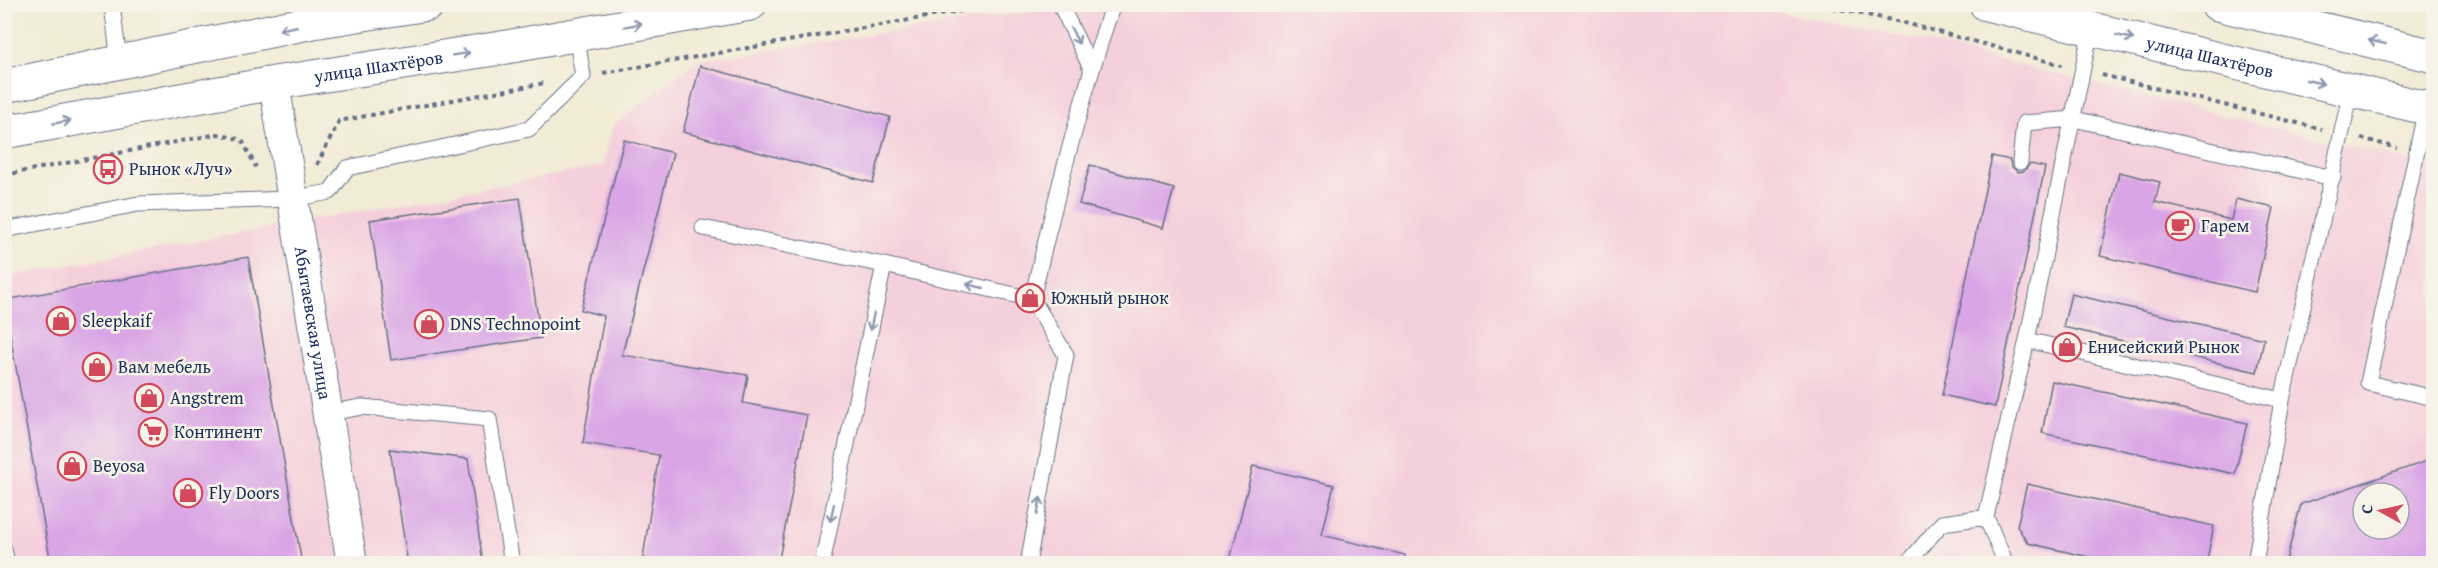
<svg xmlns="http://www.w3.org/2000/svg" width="2438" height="568" font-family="'Gentium Book Plus',serif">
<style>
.built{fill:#f5cfdb;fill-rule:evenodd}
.building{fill:#daa5e6;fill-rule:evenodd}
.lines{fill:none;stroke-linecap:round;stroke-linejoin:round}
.service-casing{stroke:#667188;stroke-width:17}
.minor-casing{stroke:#667188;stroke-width:32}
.primary-casing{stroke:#667188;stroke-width:35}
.path{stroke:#667188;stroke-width:4;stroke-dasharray:4.5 4.5;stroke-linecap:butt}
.service{stroke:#fff;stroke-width:15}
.minor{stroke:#fff;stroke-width:30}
.primary{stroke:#fff;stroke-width:33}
.oneway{stroke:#8d97ae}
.labels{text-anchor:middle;stroke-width:5;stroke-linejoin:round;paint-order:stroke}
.street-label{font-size:18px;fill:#1b2f5e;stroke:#f7f3e8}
.poi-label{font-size:18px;fill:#1b2f5e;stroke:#f7f3e8;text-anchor:start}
</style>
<rect width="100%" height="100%" fill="#f7f3e8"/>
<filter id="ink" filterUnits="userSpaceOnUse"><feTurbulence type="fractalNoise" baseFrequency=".0167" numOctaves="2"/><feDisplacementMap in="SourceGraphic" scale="12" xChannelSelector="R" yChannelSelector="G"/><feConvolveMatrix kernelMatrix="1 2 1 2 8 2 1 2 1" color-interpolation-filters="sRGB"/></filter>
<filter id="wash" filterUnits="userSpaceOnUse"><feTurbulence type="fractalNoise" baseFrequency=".008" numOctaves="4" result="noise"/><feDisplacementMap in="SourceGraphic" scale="24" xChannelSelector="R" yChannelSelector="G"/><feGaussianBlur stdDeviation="1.35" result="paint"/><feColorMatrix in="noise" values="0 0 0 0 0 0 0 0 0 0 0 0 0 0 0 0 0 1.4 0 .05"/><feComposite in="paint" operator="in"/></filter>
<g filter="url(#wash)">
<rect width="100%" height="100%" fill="#f2ebd5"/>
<!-- built -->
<path class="built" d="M1083 4 1738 5 1897 35 2433 167V563L5 564V277L603 166 613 126 698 60ZM2363 493H2399V529H2363Z"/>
<g id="blocks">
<!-- building -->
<path class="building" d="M700 66 890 117 873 183 683 132Z
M624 140 673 153 622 355 748 375 743 403 807 415 778 564H642L659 455 583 443 604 316 581 310Z
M1992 156 2010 160 2011 166 2018 172 2024 171 2030 164 2045 167 1995 407 1942 395Z
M1090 165 1174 189 1163 228 1079 204Z
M2119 172 2160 182 2155 202 2231 220 2236 199 2274 208 2255 292 2100 256Z
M520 198 541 338 391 360 370 220Z
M248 257 302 564H51L4 300Z
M2071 294 2264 339 2257 372 2063 327Z
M2052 381 2247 423 2235 474 2042 433Z
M390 449 468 459 483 564H408Z
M2433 459V564H2285L2301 504ZM2363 493H2399V529H2363Z
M1253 466 1334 485 1322 535 1405 555 1404 564H1229Z
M2027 484 2214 526 2206 564H2120L2028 543 2017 526Z"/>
</g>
</g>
<g filter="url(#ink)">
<use href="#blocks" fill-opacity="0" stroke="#667188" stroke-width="1.5"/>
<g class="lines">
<!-- service casing -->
<g class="service-casing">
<path id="service" d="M112 4 119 62
M1060 4 1091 68
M2426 108 2368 383 2434 398
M2020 162 2024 123 2074 119 2333 178
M703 228 884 265 1032 299
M4 230 138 204 291 199 330 192 347 168 529 129 583 76 576 34
M2027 340 2282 400
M327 413 362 407 489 419 512 564
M4 549 7 564
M822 564 884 265
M1028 564 1066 355 1032 299C1055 200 1080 101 1113 4
M1907 564 1942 523 1986 517
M2006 564 1986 517 2027 340 2091 29
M2255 564 2282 400 2351 91"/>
</g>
<!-- minor casing -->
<g class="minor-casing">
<g id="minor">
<path id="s1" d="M274 83 352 564"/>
</g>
</g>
<!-- primary casing -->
<g class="primary-casing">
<g id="primary">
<path id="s2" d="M1986 4 2434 110"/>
<path d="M2217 4 2434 56"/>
<path d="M4 86 313 22 428 4"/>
<path id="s3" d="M4 132 274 83 501 48 750 4"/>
</g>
</g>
<!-- path -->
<path class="path" d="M1815 4 1901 22 2062 65
M603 73 1002 4
M2102 75 2322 129
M2361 138 2397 148
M317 165 339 121 545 83
M4 175 218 134 242 140 256 167"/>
<!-- service -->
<use href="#service" class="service"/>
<!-- minor -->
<use href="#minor" class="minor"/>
<!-- primary -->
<use href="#primary" class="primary"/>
</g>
<!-- one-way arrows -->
<defs><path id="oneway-shaft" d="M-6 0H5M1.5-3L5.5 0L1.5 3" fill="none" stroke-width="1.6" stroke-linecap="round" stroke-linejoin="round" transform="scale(1.5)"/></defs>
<g class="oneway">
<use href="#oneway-shaft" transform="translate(633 25) rotate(-10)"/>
<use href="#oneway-shaft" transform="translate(288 28) rotate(169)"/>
<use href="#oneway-shaft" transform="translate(1075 36) rotate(64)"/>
<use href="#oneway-shaft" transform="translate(2125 37) rotate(13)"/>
<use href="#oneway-shaft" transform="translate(2377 42) rotate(-167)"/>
<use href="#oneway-shaft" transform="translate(461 54) rotate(-9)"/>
<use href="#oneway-shaft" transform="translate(2315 82) rotate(13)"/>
<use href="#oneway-shaft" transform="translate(62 122) rotate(-10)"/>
<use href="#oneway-shaft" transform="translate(975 286) rotate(-167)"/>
<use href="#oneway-shaft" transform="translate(872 322) rotate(102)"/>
<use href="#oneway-shaft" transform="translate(1039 506) rotate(-80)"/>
<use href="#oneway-shaft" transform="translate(832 513) rotate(102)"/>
</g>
</g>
<!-- icons -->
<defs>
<g id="bus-ring" transform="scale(1.5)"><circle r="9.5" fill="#f7f3e8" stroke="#d1495b" stroke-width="1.5"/><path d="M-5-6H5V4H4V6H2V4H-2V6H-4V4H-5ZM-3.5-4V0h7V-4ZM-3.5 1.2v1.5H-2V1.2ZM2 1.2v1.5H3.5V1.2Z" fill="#d1495b"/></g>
<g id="cafe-ring" transform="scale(1.5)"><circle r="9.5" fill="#f7f3e8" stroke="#d1495b" stroke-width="1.5"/><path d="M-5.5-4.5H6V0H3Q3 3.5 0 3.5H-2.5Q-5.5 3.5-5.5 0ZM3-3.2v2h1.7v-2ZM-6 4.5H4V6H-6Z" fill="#d1495b"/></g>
<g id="shop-ring" transform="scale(1.5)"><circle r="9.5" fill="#f7f3e8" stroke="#d1495b" stroke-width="1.5"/><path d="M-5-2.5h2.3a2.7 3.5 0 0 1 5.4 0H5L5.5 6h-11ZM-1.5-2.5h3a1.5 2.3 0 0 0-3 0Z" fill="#d1495b"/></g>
<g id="supermarket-ring" transform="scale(1.5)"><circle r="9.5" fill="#f7f3e8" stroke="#d1495b" stroke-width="1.5"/><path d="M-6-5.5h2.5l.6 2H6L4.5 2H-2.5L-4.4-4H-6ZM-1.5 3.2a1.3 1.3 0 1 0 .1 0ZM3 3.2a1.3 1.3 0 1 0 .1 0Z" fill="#d1495b"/></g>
</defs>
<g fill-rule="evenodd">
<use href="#bus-ring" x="108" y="169"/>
<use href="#cafe-ring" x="2180" y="226"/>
<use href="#shop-ring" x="1030" y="298"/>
<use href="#shop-ring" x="61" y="321"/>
<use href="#shop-ring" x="429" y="324"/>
<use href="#shop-ring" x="2067" y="347"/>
<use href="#shop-ring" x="97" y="367"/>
<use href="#shop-ring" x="149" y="398"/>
<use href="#supermarket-ring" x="153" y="432"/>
<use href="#shop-ring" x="72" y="466"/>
<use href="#shop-ring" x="188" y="493"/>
</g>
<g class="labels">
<!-- street labels -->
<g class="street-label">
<text dy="6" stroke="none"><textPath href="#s2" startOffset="230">улица Шахтёров</textPath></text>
<text dy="6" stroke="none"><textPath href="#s3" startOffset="380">улица Шахтёров</textPath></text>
<text dy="6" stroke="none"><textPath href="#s1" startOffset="243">Абытаевская улица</textPath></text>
</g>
<!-- poi labels -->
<g class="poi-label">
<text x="129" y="175">Рынок «Луч»</text>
<text x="2201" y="232">Гарем</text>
<text x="1051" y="304">Южный рынок</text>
<text x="82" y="327">Sleepkaif</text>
<text x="450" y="330">DNS Technopoint</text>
<text x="2088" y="353">Енисейский Рынок</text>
<text x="118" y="373">Вам мебель</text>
<text x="170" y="404">Angstrem</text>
<text x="174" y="438">Континент</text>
<text x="93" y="472">Beyosa</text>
<text x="209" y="499">Fly Doors</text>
</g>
</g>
<!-- margin -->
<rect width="2438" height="568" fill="none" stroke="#f7f3e8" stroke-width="24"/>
<!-- north arrow -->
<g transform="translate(2381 511) rotate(278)"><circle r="28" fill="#f7f3e8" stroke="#9fa5b1" stroke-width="1.5"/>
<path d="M0-4.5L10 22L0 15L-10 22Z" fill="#d1495b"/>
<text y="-9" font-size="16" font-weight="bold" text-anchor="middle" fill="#1b2f5e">С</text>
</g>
</svg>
